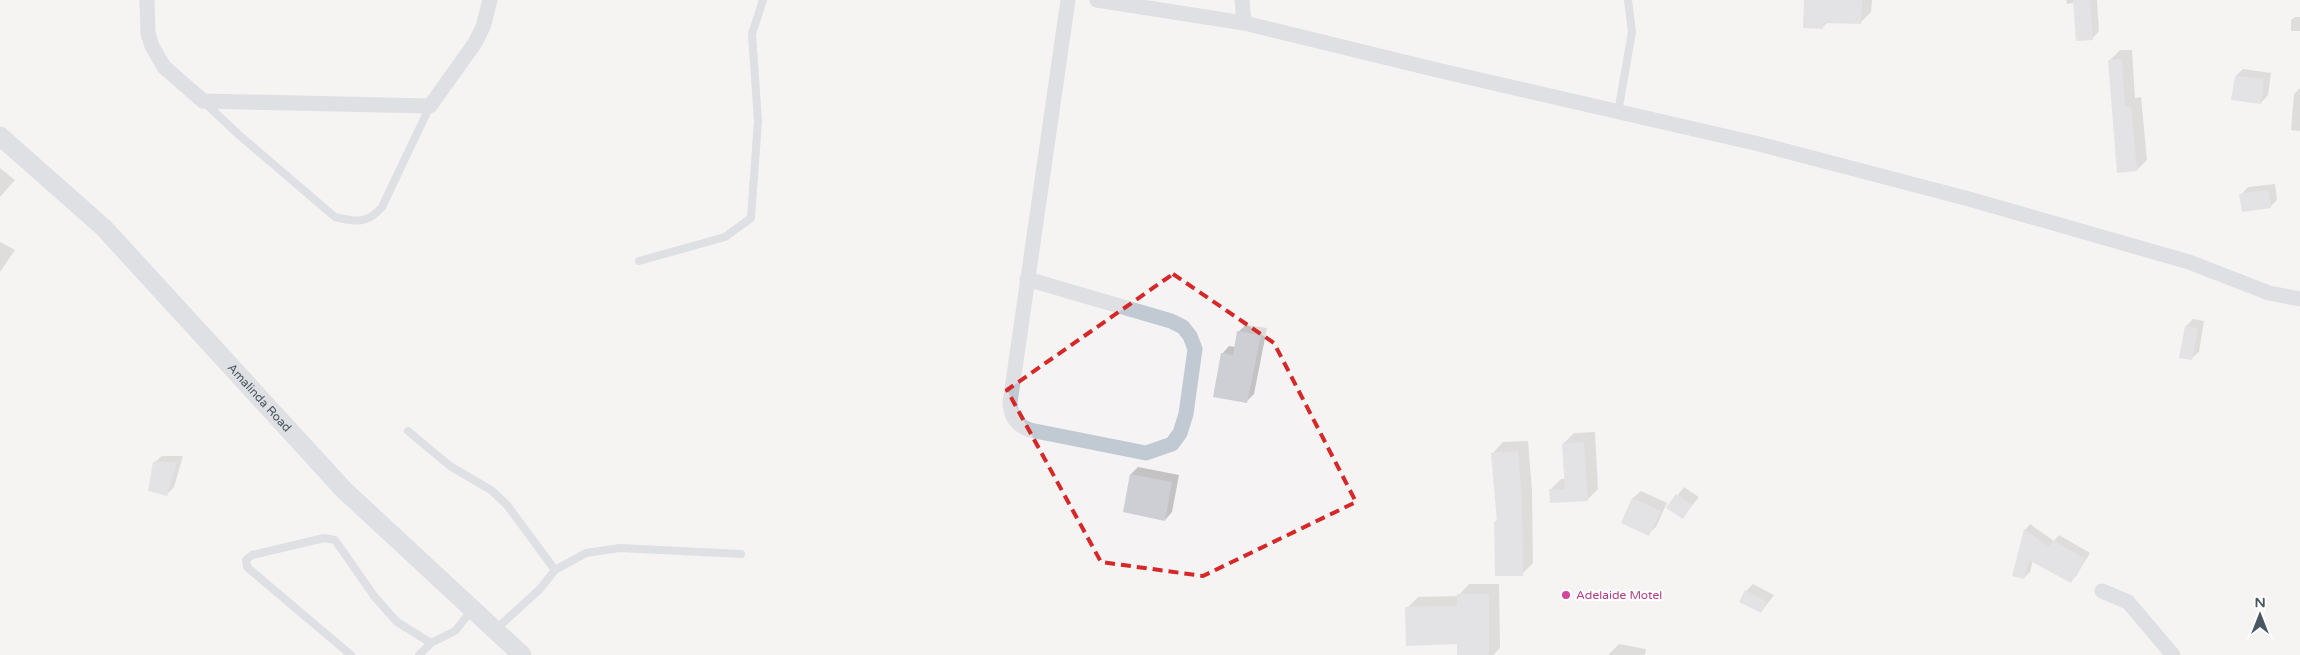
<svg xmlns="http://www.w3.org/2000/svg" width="2300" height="655" font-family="'Varela Round',sans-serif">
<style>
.shadow{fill:#0003}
.building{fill:#cdcfd5}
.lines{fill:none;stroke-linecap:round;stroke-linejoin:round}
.service{stroke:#c1cad2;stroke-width:8}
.minor{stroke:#c1cad2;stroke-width:15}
.tertiary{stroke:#c1cad2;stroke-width:19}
.marked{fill:none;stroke:#d62828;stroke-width:4;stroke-dasharray:10 6;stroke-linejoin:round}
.hotel-dot{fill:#d1479c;stroke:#fff;stroke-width:2}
.labels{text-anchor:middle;stroke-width:4.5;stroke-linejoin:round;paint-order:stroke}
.street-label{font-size:12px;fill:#4a5661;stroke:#fff}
.hotel-label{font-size:12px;fill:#b23c85;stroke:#fff;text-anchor:start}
</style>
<rect width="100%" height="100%" fill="#f5f3f3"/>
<!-- shadow -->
<path class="shadow" d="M1805 0H1872L1871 12 1860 23 1828 22 1822 28Z
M2066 0H2097L2099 31 2092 39 2074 3 2067 4Z
M2295 17H2300V31H2291V20Z
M2120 50H2132L2135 98 2141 97 2147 160 2137 170 2110 60Z
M2243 69 2271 73 2268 95 2261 103 2236 76Z
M2300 88V131L2291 130 2294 94Z
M0 168 15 180 0 197Z
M2275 184 2277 200 2270 207 2241 195 2248 187Z
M0 242 15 250 0 272Z
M2193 319 2204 321 2199 352 2191 359 2186 326Z
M1246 325 1267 328 1254 394 1246 402 1222 354 1229 346 1236 347 1238 332Z
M1595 432 1598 489 1587 500 1550 490 1561 479H1565L1563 444 1574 433Z
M1528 441 1532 491 1533 563 1522 574 1495 522 1498 519 1493 453 1503 442Z
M162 456H183L174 487 167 494 154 463Z
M1138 467 1179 475 1172 512 1165 520 1131 474Z
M1684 487 1699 497 1682 518 1668 508Z
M1641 491 1667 503 1656 527 1648 534 1622 522 1633 498Z
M2030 524 2054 541 2059 535 2090 553 2076 576 2070 582 2033 560 2030 572 2024 578 2014 575 2025 530Z
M1469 584H1499L1500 648 1493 655H1459L1458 643 1407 608 1418 597 1458 596Z
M1753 584 1774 595 1761 612 1746 591Z
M1619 644 1646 649 1645 655H1608Z"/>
<!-- building -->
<path class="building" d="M1804 0H1862L1861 24 1823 23V29L1803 28Z
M2073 0H2090L2093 40 2076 41Z
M2122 59 2125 107H2131L2137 171 2117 173 2108 60Z
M2235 76 2264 79 2261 104 2231 100Z
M2268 190 2271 208 2242 212 2239 194Z
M2185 326 2198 328 2192 360 2179 358Z
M1237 331 1261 335 1247 403 1213 397 1221 353 1233 355Z
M1584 442 1588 501 1550 503 1549 489H1565L1562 444Z
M1518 451 1522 503 1523 576H1495L1494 522H1497L1491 453Z
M153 462H177L167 496 148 491Z
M1130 474 1172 482 1165 521 1123 512Z
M1676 494 1692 505 1683 519 1666 508Z
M1632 498 1661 511 1649 536 1621 523Z
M2024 529 2049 547 2053 540 2085 559 2071 583 2029 560 2024 579 2012 576Z
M1745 590 1767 602 1761 613 1739 602Z
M1457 594H1489V655H1457V644L1406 646 1405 607 1457 606Z"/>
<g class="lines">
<!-- service -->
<path class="service" d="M204 102 239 135 335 217C355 222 368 224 382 207L430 106
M1618 112 1632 32 1628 0
M639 261 725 237 751 218 758 121 752 34 763 0
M408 431 450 466 491 490 507 505 555 570
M496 629 540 589 555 570 586 553 620 548 741 554
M351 655 247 567 246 560 252 555 324 538 335 540 374 596 397 622 431 643
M419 655 431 643 455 631 472 610"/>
<!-- minor -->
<path class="minor" d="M147 0 148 33 152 46 164 67 203 101 430 106 475 43 483 27 490 0
M1097 0 1244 23 1437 70 1759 144 1969 199 2189 262 2269 293 2300 299
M1242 0 1244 23
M1027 279 1171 321 1183 327 1190 336 1195 349 1186 414 1180 433 1172 444 1146 453 1030 430C1017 425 1011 418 1010 403L1068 0
M2102 591 2128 602 2173 655"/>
<!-- tertiary -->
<path class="tertiary" id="s1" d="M0 136 104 228 344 490 522 655"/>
</g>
<!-- marked area -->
<path d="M0 0H2300V655H0ZM1173 274 1274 343 1356 502 1203 576 1101 562 1007 390Z" fill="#f5f3f3" fill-opacity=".55" fill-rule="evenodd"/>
<path class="marked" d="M1173 274 1274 343 1356 502 1203 576 1101 562 1007 390Z"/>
<!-- markers -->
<circle class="hotel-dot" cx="1566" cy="595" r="5"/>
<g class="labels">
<!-- street labels -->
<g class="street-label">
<text dy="4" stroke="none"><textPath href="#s1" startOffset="369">Amalinda Road</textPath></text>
</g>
<!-- hotel labels -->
<g class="hotel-label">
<text x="1576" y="599">Adelaide Motel</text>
</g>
</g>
<!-- north arrow -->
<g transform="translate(2260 615)" stroke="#ffffff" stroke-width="4" paint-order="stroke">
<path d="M0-4L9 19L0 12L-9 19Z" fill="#4a5661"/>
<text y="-8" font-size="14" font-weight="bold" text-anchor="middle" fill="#4a5661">N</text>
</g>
</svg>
